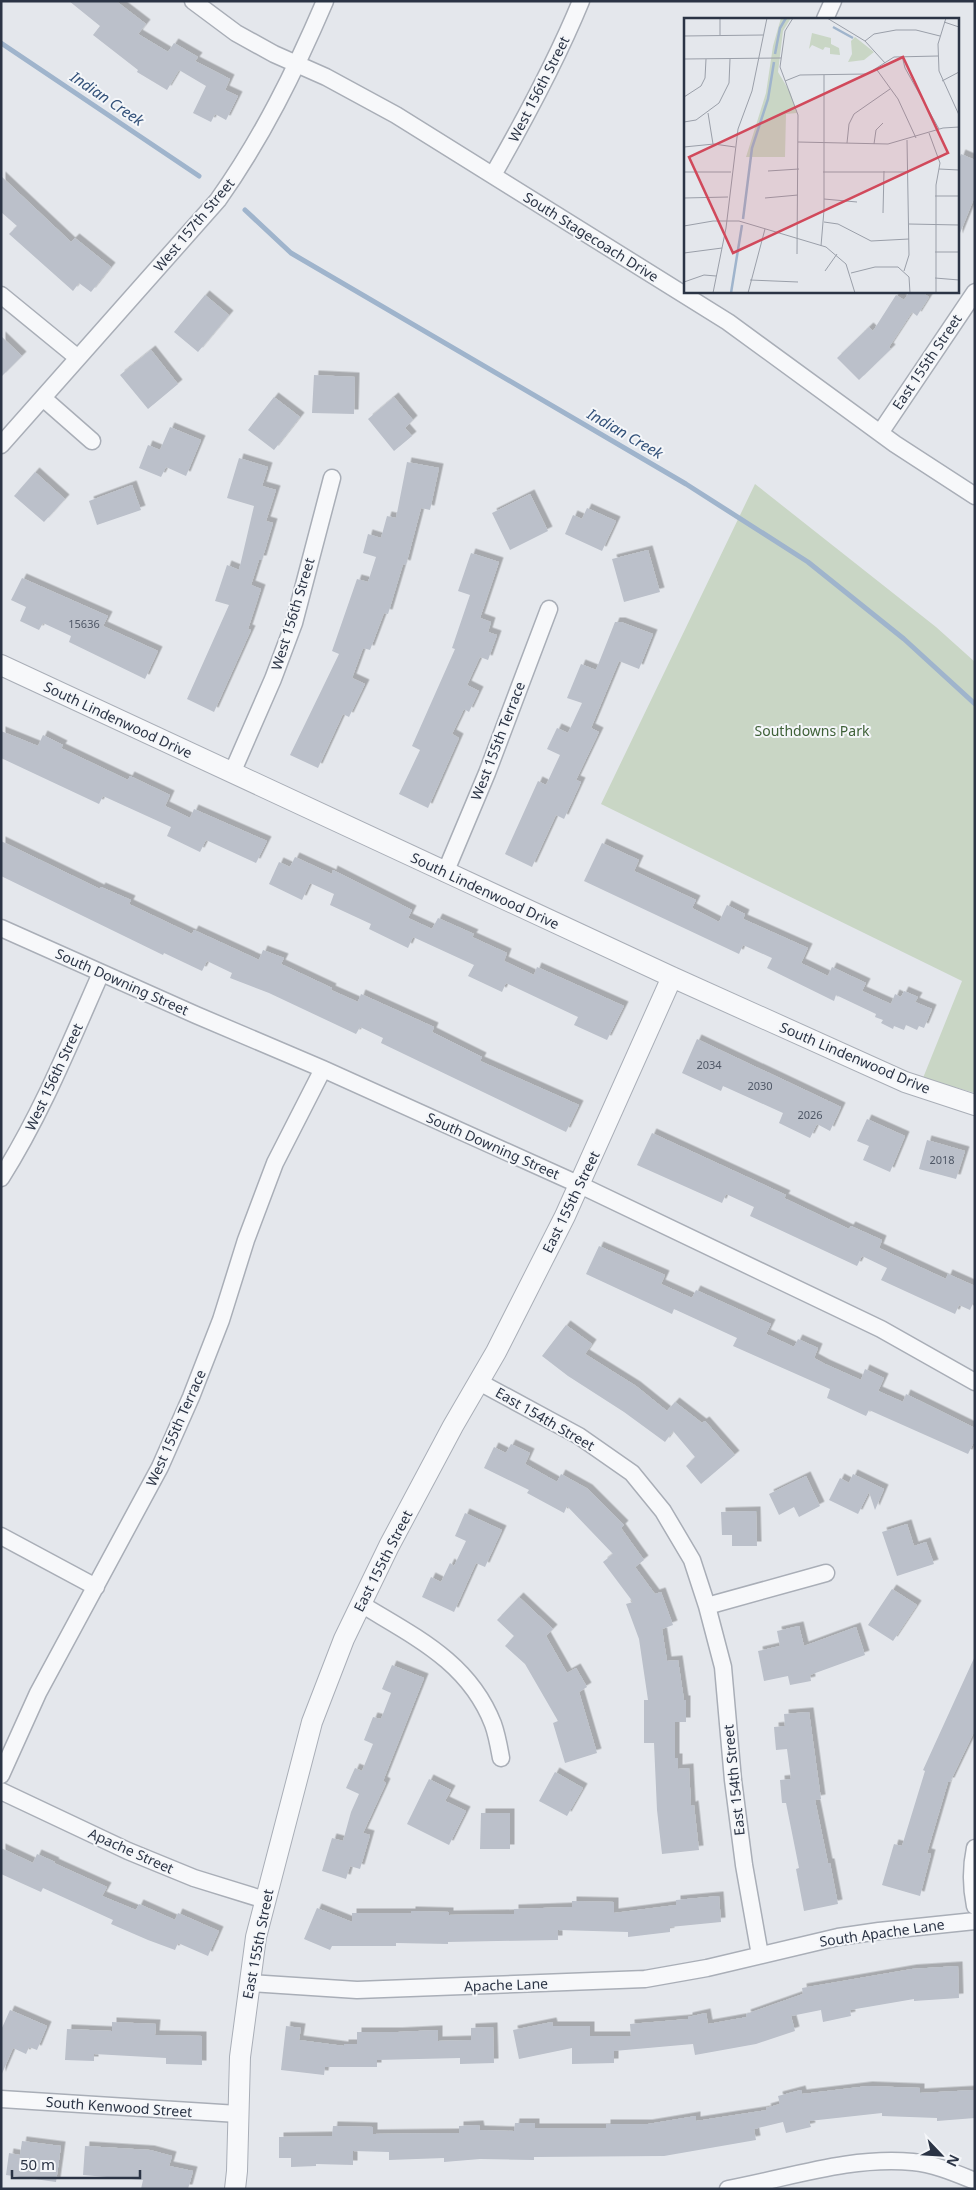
<svg xmlns="http://www.w3.org/2000/svg" width="976" height="2190" font-family="'Noto Sans',sans-serif">
<style>
.park{fill:#c9d6c5}
.lines{fill:none;stroke-linecap:round;stroke-linejoin:round}
.stream{stroke:#9fb4cc;stroke-width:5}
.building{fill:#bbc0ca;filter:url(#shadow)}
.minor-casing{stroke:#a9aeb7;stroke-width:19}
.tertiary-casing{stroke:#a9aeb7;stroke-width:22}
.minor{stroke:#f7f8fa;stroke-width:16}
.tertiary{stroke:#f7f8fa;stroke-width:20}
.labels{text-anchor:middle;stroke-width:4;stroke-linejoin:round;paint-order:stroke}
.number-label{font-size:11px;fill:#4f5766}
.street-label{font-size:14px;fill:#2b3445;stroke:#f4f6f9}
.park-label{font-size:14px;fill:#3f6138;stroke:#f4f6f9}
.water-label{font-size:15px;font-style:italic;fill:#34527a;stroke:#f4f6f9}
.inset-river{fill:none;stroke:#9fb4cc;stroke-width:2.5}
.inset-road{fill:none;stroke:#9a9fa9;stroke-width:1}
.view{fill:#d1495b;fill-opacity:0.15;stroke:#d1495b;stroke-width:2.5}
.inset-edge{fill:none;stroke:#2b3445;stroke-width:2.5}
</style>
<defs>
<filter id="shadow"><feDropShadow dx="4.5" dy="-4.5" stdDeviation="0" flood-color="#0004"/></filter>
</defs>
<rect width="100%" height="100%" fill="#e4e7ec"/>
<!-- park -->
<path class="park" d="M755 484 936 627 975 662V1093L923 1078 962 981 601 804Z"/>
<g class="lines">
<!-- stream -->
<path class="stream" d="M1 43 199 176
M245 210 291 253 686 484 808 562 904 639 975 704"/>
</g>
<!-- building -->
<path class="building" d="M69 1H116L146 24 138 34 168 52 174 43 198 57 195 61 230 79 225 90 238 96 226 120 215 114 211 122 193 113 206 86 179 70 167 90 137 72 138 70 93 35 100 26Z
M961 154 975 160V196L958 238 957 165Z
M1 176 71 242 75 238 111 267 91 292 79 283 73 291 9 234 17 226 1 212Z
M910 291H920L929 297 917 316 912 312 889 347 891 349 859 380 837 358 869 327 873 331 896 295 904 300Z
M205 295 229 315 198 352 174 332Z
M1 336 22 356 1 377Z
M151 350 178 384 148 409 120 375Z
M314 375 355 377 354 414 312 413Z
M274 397 300 417 274 450 248 430Z
M394 397 413 420 405 428 412 436 394 451 368 419Z
M170 427 201 440 186 476 166 467 161 477 139 468 148 445 160 450Z
M239 458 268 467 262 486 276 490 266 521 273 523 262 560H259L251 585 261 589 248 629 251 630 214 712 187 699 229 605 215 601 227 565 239 570 254 506 227 498Z
M407 462 439 468 430 510 421 508 406 565 403 564 388 614 384 613 370 650 363 648 352 678 365 684 349 717 343 714 318 768 290 755 339 654 332 651 357 579 368 582 376 557 363 553 368 534 381 538 387 516 396 518Z
M35 472 65 499 44 522 14 496Z
M132 485 141 510 97 525 89 501Z
M530 494 548 531 510 550 492 513Z
M587 508 616 521 602 551 565 534 573 515 582 519Z
M648 550 660 592 624 602 612 559Z
M471 553 499 562 480 618 491 622 488 632 497 635 488 660 480 657 467 685 479 691 469 712 464 709 452 734 459 738 428 808 399 794 420 750 412 746 455 649 452 648 470 595 458 591Z
M22 578 108 616 103 626 158 651 145 679 69 642 71 636 43 623 39 630 20 621 26 607 11 600Z
M615 622H621L653 634 639 669 619 661 591 728 599 732 576 780 581 782 564 819 556 815 532 867 505 854 538 781 546 785 560 755 547 749 557 728 568 733 582 703 567 698 581 664 596 670Z
M1 731 38 746 43 735 63 745 61 748 128 780 130 776 170 795 165 806 190 818 194 809 267 841 256 863 206 840 200 852 167 836 171 827 103 796 99 804 1 758Z
M1 841 100 889 101 887 131 900 129 904 192 934 194 930 259 960 263 950 284 958 281 964 332 988 331 990 358 1002 361 994 434 1027 432 1032 482 1057 480 1061 579 1105 566 1132 381 1043 383 1038 360 1027 356 1034 269 993 230 978 232 973 207 961 202 971 164 953 163 955 1 876Z
M602 843 639 860 634 871 696 900 692 908 719 922 727 905 745 914 743 919 808 948 801 963 828 976 832 967 866 983 862 991 891 1004 895 994 901 997 904 991 918 997 915 1002 932 1009 924 1028 919 1026 917 1030 906 1025 904 1030 894 1026 893 1029 881 1023 883 1020 875 1017 876 1014 836 995 834 1001 767 968 772 958 743 945 739 954 584 881Z
M295 857 332 874 333 870 412 910 408 918 432 929 438 918 474 934 472 937 507 953 504 961 534 975 537 967 624 1006 607 1040 574 1025 578 1017 506 983 502 992 468 976 474 965 413 937 408 948 369 929 371 924 330 905 334 894 310 883 302 900 269 884 279 862 290 867Z
M697 1039 841 1107 830 1131 817 1124 810 1138 779 1123 783 1113 723 1086 721 1091 682 1073Z
M867 1119 905 1136 890 1172 863 1160 869 1146 857 1141Z
M652 1133 786 1195 784 1198 849 1229 851 1226 882 1240 879 1248 946 1279 948 1274 975 1286V1299L970 1310 959 1305 955 1314 881 1280 887 1268 862 1256 857 1266 750 1216 754 1207 726 1194 722 1203 637 1165Z
M927 1140 965 1151 956 1179 919 1169Z
M599 1246 665 1275 661 1284 692 1298 696 1290 771 1324 766 1334 794 1347 798 1339 818 1348 814 1358 825 1364 861 1380 865 1369 884 1378 878 1391 903 1402 906 1394 975 1428V1440L968 1454 869 1410 866 1416 827 1398 830 1389 733 1346 737 1338 674 1309 672 1314 586 1274Z
M566 1325 592 1344 585 1354 636 1386 667 1411 675 1402 702 1423 705 1421 735 1455 701 1484 686 1466 695 1457 673 1431 665 1442 624 1412 568 1376 542 1356Z
M511 1444 530 1453 525 1464 557 1482 561 1474 588 1489 624 1525 621 1528 644 1560 635 1567 655 1594 661 1592 673 1625 662 1629 667 1661 678 1660 684 1700H686V1722H675V1758H678V1769L689 1768 691 1806 694 1805 699 1850 662 1854 657 1810 654 1743H644V1700H648L639 1639 626 1604 633 1602 603 1562 613 1554 567 1506 564 1513 527 1493 529 1490 484 1468 494 1447 506 1453Z
M853 1474 884 1489 875 1510 869 1492 858 1514 829 1500 840 1478 849 1483Z
M806 1476 820 1506 799 1517 794 1507 779 1515 769 1494Z
M756 1511 757 1546H732V1535H722L721 1512Z
M465 1513 502 1530 485 1567 476 1563 454 1612 422 1597 431 1577 441 1582 450 1563 454 1566 466 1541 455 1536Z
M907 1524 914 1546 926 1542 934 1564 897 1576 882 1532Z
M892 1589 917 1605 893 1641 868 1625Z
M519 1597 553 1629 546 1636 567 1673 576 1668 587 1687 579 1692 597 1753 565 1763 553 1723 558 1721 525 1664 505 1646 514 1636 497 1620Z
M799 1626 804 1646 856 1627 865 1655 810 1675 811 1681 790 1685 788 1676 764 1681 758 1651 780 1646 777 1631Z
M975 1656V1730L950 1782H948L927 1853 931 1854 920 1896 882 1885 894 1844 902 1846 925 1771 923 1770Z
M392 1665 424 1678 383 1781 386 1783 363 1833 370 1835 360 1869 350 1866 346 1879 322 1871 332 1838 343 1841 351 1812 359 1794 346 1788 355 1768 362 1771 373 1744 364 1740 373 1717 381 1719 391 1693 382 1689Z
M809 1712 821 1799 815 1800 828 1863H830L838 1904 804 1911 796 1869 799 1868 786 1803H782L780 1780 791 1779 787 1749 776 1750 774 1727 785 1726 784 1714Z
M555 1772 583 1788 567 1816 539 1801Z
M429 1779 451 1790 445 1801 466 1811 449 1845 407 1824Z
M481 1813H510V1849H480Z
M1 1848 33 1863 37 1854 55 1862 54 1863 107 1887 102 1896 136 1910 139 1904 175 1920 178 1913 219 1931 208 1956 178 1943 175 1950 148 1940 111 1924 113 1920 43 1888 41 1892 1 1874Z
M719 1896 721 1922 670 1927V1932L628 1937V1932L558 1930V1940L448 1942V1944L396 1943V1946H332L330 1950 304 1939 317 1908 352 1922V1913H411V1911L449 1912V1915L514 1914V1909L572 1907V1901L614 1902V1913L676 1905V1900Z
M958 1966 959 1998 914 2001V1999L850 2010 851 2016 823 2022 821 2010 791 2016 795 2031 756 2044 695 2055 693 2044 614 2051V2063L572 2064V2048L519 2059 513 2030 552 2022 553 2026H590V2036H631L630 2024 688 2019V2017L706 2013 708 2024 747 2017 746 2014 803 1994 802 1988 912 1969Z
M10 2010 47 2026 37 2050 29 2047 26 2054 13 2048 1 2076V2030Z
M112 2022 156 2024 155 2035 202 2036V2065L166 2064V2058L94 2054V2061L65 2060 67 2029 112 2031Z
M286 2026 301 2028 299 2040 344 2046V2044H357V2032H398L438 2030V2041L471 2040V2028L493 2027 494 2063 460 2064V2058L377 2060V2067H325L324 2075 281 2070Z
M868 2086 920 2088V2093L975 2090V2118L937 2121V2118L882 2116V2113L809 2121 811 2127 786 2133 783 2122 754 2129 756 2140 664 2156 534 2157V2160L480 2159 444 2162V2158L389 2160V2152L353 2151V2165L316 2164V2166L291 2167V2158H279V2137L332 2136 333 2126 373 2127V2134L459 2133V2126L479 2125 480 2130 514 2131 515 2123H535V2128H606V2124H648L696 2116V2121L767 2110 766 2108 780 2104 778 2096 801 2090 802 2094Z
M22 2141 61 2146 56 2182 6 2175 9 2153 20 2155Z
M85 2146 150 2150 172 2156 169 2166 193 2171 188 2189H141L143 2180 83 2175Z"/>
<g class="lines">
<!-- minor casing -->
<g class="minor-casing">
<path id="minor" d="M193 1 236 33 274 54 326 77 396 115 728 322 895 444 975 496
M825 19 833 1
M493 175C525 119 556 62 581 1
M1 295 78 358
M43 398 92 441
M880 433 975 292
M1 445 218 200C262 138 295 71 325 1
M232 773 273 679 294 623 332 478
M445 873 487 773 549 609
M1 928 196 1015 323 1069 580 1185 881 1329 975 1382
M1 1178C42 1113 70 1043 101 973
M479 1382 579 1436 632 1473 663 1511 692 1560 707 1606 723 1667 733 1780 744 1865 760 1955
M1 1536 96 1587
M361 1604C415 1637 469 1662 493 1724 497 1735 499 1747 501 1758
M707 1606 826 1573
M1 1775 38 1693 160 1467 191 1397 221 1320 246 1240 275 1163 323 1069
M1 1791 128 1851 194 1878 265 1900
M975 1848C971 1867 971 1887 975 1906
M249 1983 357 1990 645 1979 707 1968 838 1937 879 1931 975 1921
M1 2099 238 2114
M728 2189C789 2178 850 2156 913 2162 934 2164 955 2173 975 2181"/>
</g>
<!-- tertiary casing -->
<g class="tertiary-casing">
<path id="tertiary" d="M1 665 672 977 905 1082 975 1105
M235 2189 237 2171 240 2057 256 1937 312 1722 344 1639 389 1546 453 1426 496 1352 565 1216 672 977"/>
</g>
<!-- minor -->
<use href="#minor" class="minor"/>
<!-- tertiary -->
<use href="#tertiary" class="tertiary"/>
</g>
<g class="labels">
<!-- number labels -->
<g class="number-label">
<text x="84" y="628">15636</text>
<text x="709" y="1069">2034</text>
<text x="760" y="1090">2030</text>
<text x="810" y="1119">2026</text>
<text x="942" y="1164">2018</text>
</g>
<!-- street labels -->
<g class="street-label">
<text transform="translate(539 89) rotate(-63)" y="5">West 156th Street</text>
<text transform="translate(194 225) rotate(-50)" y="5">West 157th Street</text>
<text transform="translate(591 237) rotate(32)" y="5">South Stagecoach Drive</text>
<text transform="translate(927 362) rotate(-56)" y="5">East 155th Street</text>
<text transform="translate(293 614) rotate(-73)" y="5">West 156th Street</text>
<text transform="translate(118 720) rotate(25)" y="5">South Lindenwood Drive</text>
<text transform="translate(498 741) rotate(-69)" y="5">West 155th Terrace</text>
<text transform="translate(485 891) rotate(25)" y="5">South Lindenwood Drive</text>
<text transform="translate(122 982) rotate(24)" y="5">South Downing Street</text>
<text transform="translate(855 1058) rotate(23)" y="5">South Lindenwood Drive</text>
<text transform="translate(54 1077) rotate(-65)" y="5">West 156th Street</text>
<text transform="translate(493 1146) rotate(24)" y="5">South Downing Street</text>
<text transform="translate(571 1202) rotate(-64)" y="5">East 155th Street</text>
<text transform="translate(545 1419) rotate(30)" y="5">East 154th Street</text>
<text transform="translate(176 1428) rotate(-66)" y="5">West 155th Terrace</text>
<text transform="translate(383 1561) rotate(-63)" y="5">East 155th Street</text>
<text transform="translate(734 1780) rotate(-96)" y="5">East 154th Street</text>
<text transform="translate(131 1851) rotate(24)" y="5">Apache Street</text>
<text transform="translate(882 1933) rotate(-8)" y="5">South Apache Lane</text>
<text transform="translate(258 1944) rotate(-79)" y="5">East 155th Street</text>
<text transform="translate(506 1985) rotate(-2)" y="5">Apache Lane</text>
<text transform="translate(119 2107) rotate(4)" y="5">South Kenwood Street</text>
</g>
<!-- park labels -->
<g class="park-label">
<text x="812" y="736">Southdowns Park</text>
</g>
<!-- water labels -->
<g class="water-label">
<text transform="translate(107 99) rotate(34)" y="5">Indian Creek</text>
<text transform="translate(625 434) rotate(30)" y="5">Indian Creek</text>
</g>
</g>
<!-- overview -->
<g transform="translate(684 18)">
<rect width="275" height="275" fill="#e4e7ec"/>
<path d="M97 0H107L99 13 94 54 106 74 113 95 102 96 101 139H62L82 75 89 28ZM128 15 147 20V26L155 30 156 37 146 36V30L141 29 139 32 128 27 125 31ZM171 19 190 34 180 42 164 44 168 36 167 23Z" fill="#c9d6c5"/>
<path class="inset-river" d="M149 9 169 20M91 36 96 10 102 0M59 201 68 130 84 81 90 44M47 275 58 207"/>
<path class="inset-road" d="M109 0 101 13 96 49 114 97 113 236M143 0 181 23 201 45M262 0 254 26 255 53 275 97M260 4 275 9M36 17V0M0 18 79 17M181 23 190 16 212 12H232L256 18M218 38 221 50 255 111M0 41 97 40M193 52 214 81 232 120M101 63 116 57 183 56 210 39 254 38M258 63 275 54M0 79 17 68 21 60 22 41M24 95 29 126M0 104 12 102 35 85 45 65 46 41M245 115 256 145 252 167V275M114 124 204 126 259 110 275 109M163 125 165 106 170 96 206 71M190 126 192 112 199 105M0 129 30 126 51 129M255 151 275 152M84 153 115 151M0 154H47M139 154H225M251 178H275M0 180 44 179M81 180 114 177M140 181 173 184M199 195 200 153M140 204 154 206 187 223 225 221M225 206 275 207M0 208 29 203H55L142 229 162 246 171 275M137 228 140 192V57M251 234H275M0 235 38 230M141 253 153 236M220 253 225 237 223 122M167 255 191 249H214L225 259 226 275M251 260 275 262M66 262 114 264M0 264 20 257 32 258M29 275 42 210 54 111 68 73 83 0M64 275 81 211"/>
<path class="view" d="M219 39 264 135 49 235 5 139Z"/>
<rect width="275" height="275" class="inset-edge"/>
</g>
<!-- border -->
<rect width="976" height="2190" fill="none" stroke="#2b3445" stroke-width="5"/>
<!-- north arrow -->
<g transform="translate(941 2155) rotate(115)" stroke="#f4f6f9" stroke-width="4" paint-order="stroke">
<path d="M0-4L9 19L0 12L-9 19Z" fill="#2b3445"/>
<text y="-8" font-size="14" font-weight="bold" text-anchor="middle" fill="#2b3445">N</text>
</g>
<!-- scale -->
<path d="M12 2170v8h128v-8" fill="none" stroke="#2b3445" stroke-width="2.5"/>
<text x="20" y="2170" font-size="15" fill="#2b3445" stroke="#f4f6f9" stroke-width="4" paint-order="stroke">50 m</text>
</svg>
